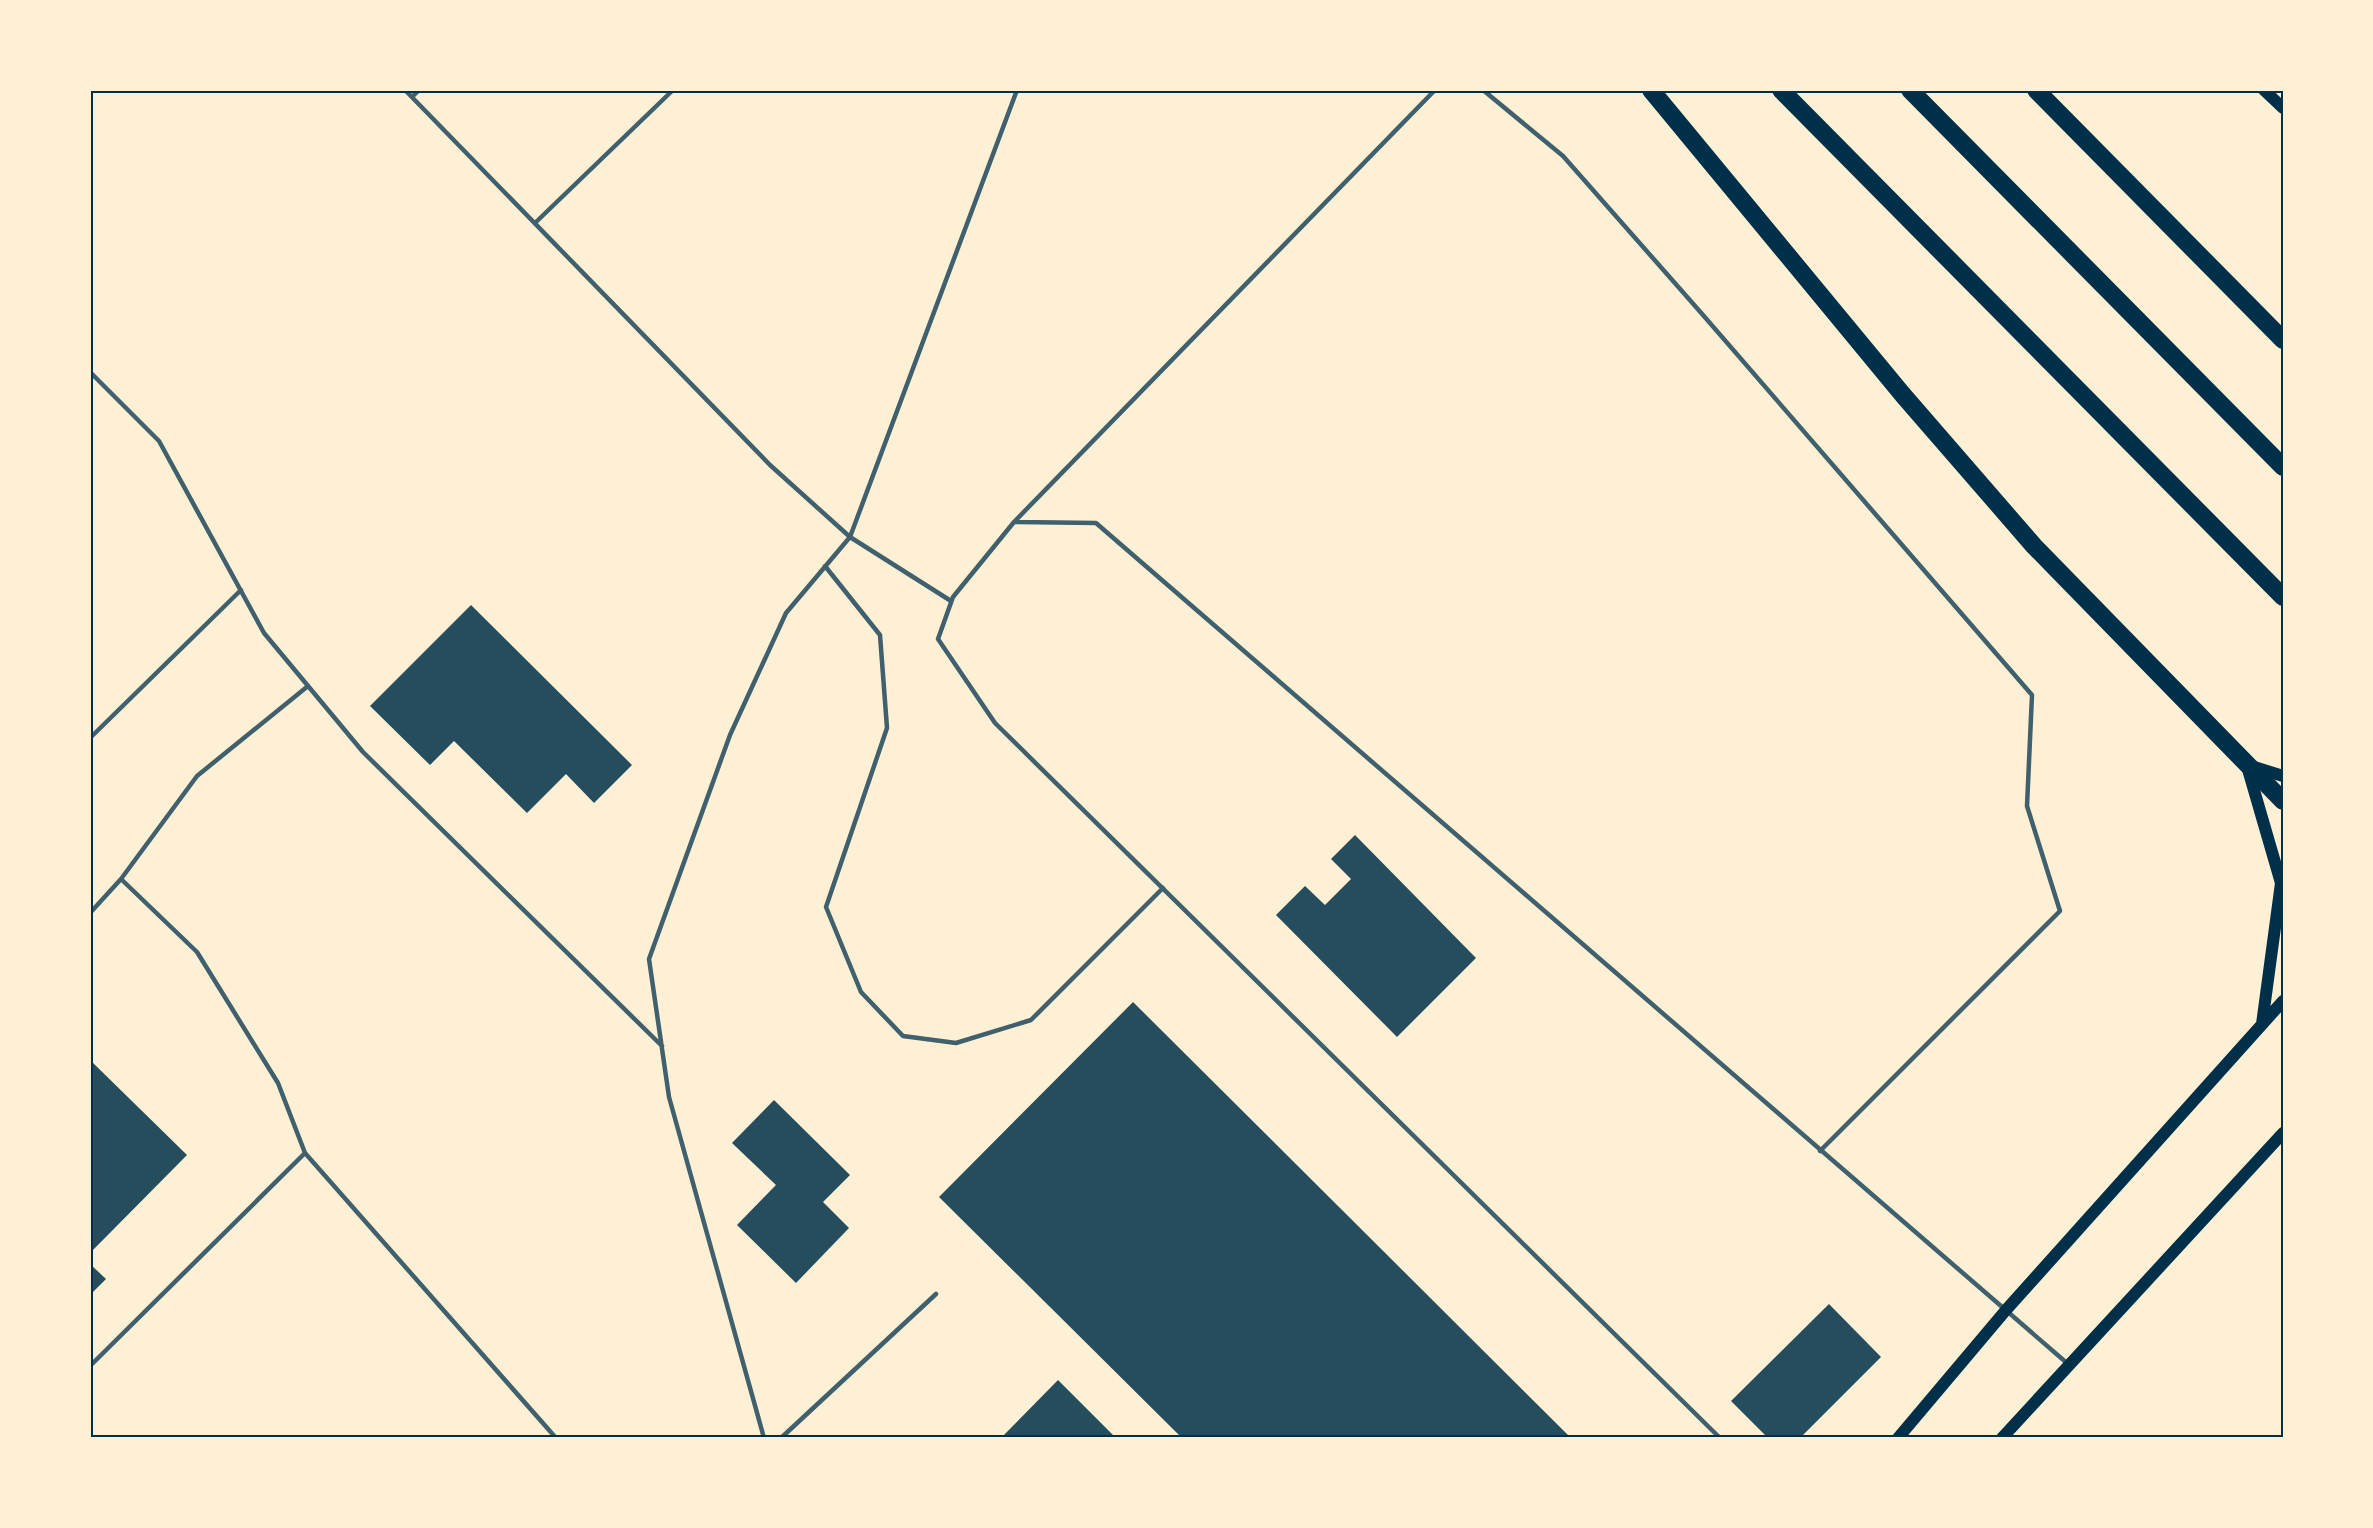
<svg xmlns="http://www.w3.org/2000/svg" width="2373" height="1528" font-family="'Fira Sans Condensed',sans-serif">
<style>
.building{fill:#264d5e}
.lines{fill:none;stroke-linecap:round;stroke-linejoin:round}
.service{stroke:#3f606c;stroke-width:4.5}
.secondary{stroke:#003049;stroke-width:12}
.motorway{stroke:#003049;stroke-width:18}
.neatline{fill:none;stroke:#003049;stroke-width:2}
</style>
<rect width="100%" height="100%" fill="#fdf0d5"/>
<!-- building -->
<path class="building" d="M471 605 632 765 594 803 566 774 527 813 454 741 430 765 370 706Z
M1355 835 1476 958 1397 1037 1276 915 1305 886 1325 905 1351 879 1331 859Z
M1133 1002 1571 1438H1182L939 1197Z
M90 1060 187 1155 90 1253Z
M774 1100 850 1175 823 1202 849 1228 796 1283 737 1225 776 1185 732 1143Z
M90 1264 106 1279 90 1295Z
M1829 1304 1881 1357 1800 1438H1768L1731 1401Z
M1058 1380 1116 1438H1001Z"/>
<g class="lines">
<!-- service -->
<path class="service" d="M405 90 770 465 850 537 951 601
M1483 90 1563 156 1703 315 2032 695 2027 806 2060 911 1820 1151
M412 97 419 90
M535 223 673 90
M90 372 159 441 264 633 363 752 662 1046
M1014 522 1435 90
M825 566 880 635 887 728 826 907 861 992 903 1036 956 1043 1031 1020 1163 888
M308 686 197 776 121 879 197 952 278 1083 305 1153 556 1438
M90 738 241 590
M90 913 121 879
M90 1366 305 1153
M764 1438 669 1097 649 959 730 735 786 613 850 537 1017 90
M781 1438 936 1294
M1720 1438 995 723 938 639 953 597 1014 522 1096 523 2068 1364"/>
<!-- secondary -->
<path class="secondary" d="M2264 90 2283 108
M2247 766 2281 883 2262 1024
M2251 766 2283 776
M1898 1438 2006 1310 2283 1001
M2002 1438 2283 1133"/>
<!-- motorway -->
<path class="motorway" d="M1651 90 1903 395 2034 546 2283 801
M1781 90 2283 597
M1910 90 2283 467
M2036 90 2283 340"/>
</g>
<!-- border -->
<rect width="2373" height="1528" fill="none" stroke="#fdf0d5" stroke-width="183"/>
<rect x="92" y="92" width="2190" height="1344" class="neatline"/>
</svg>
